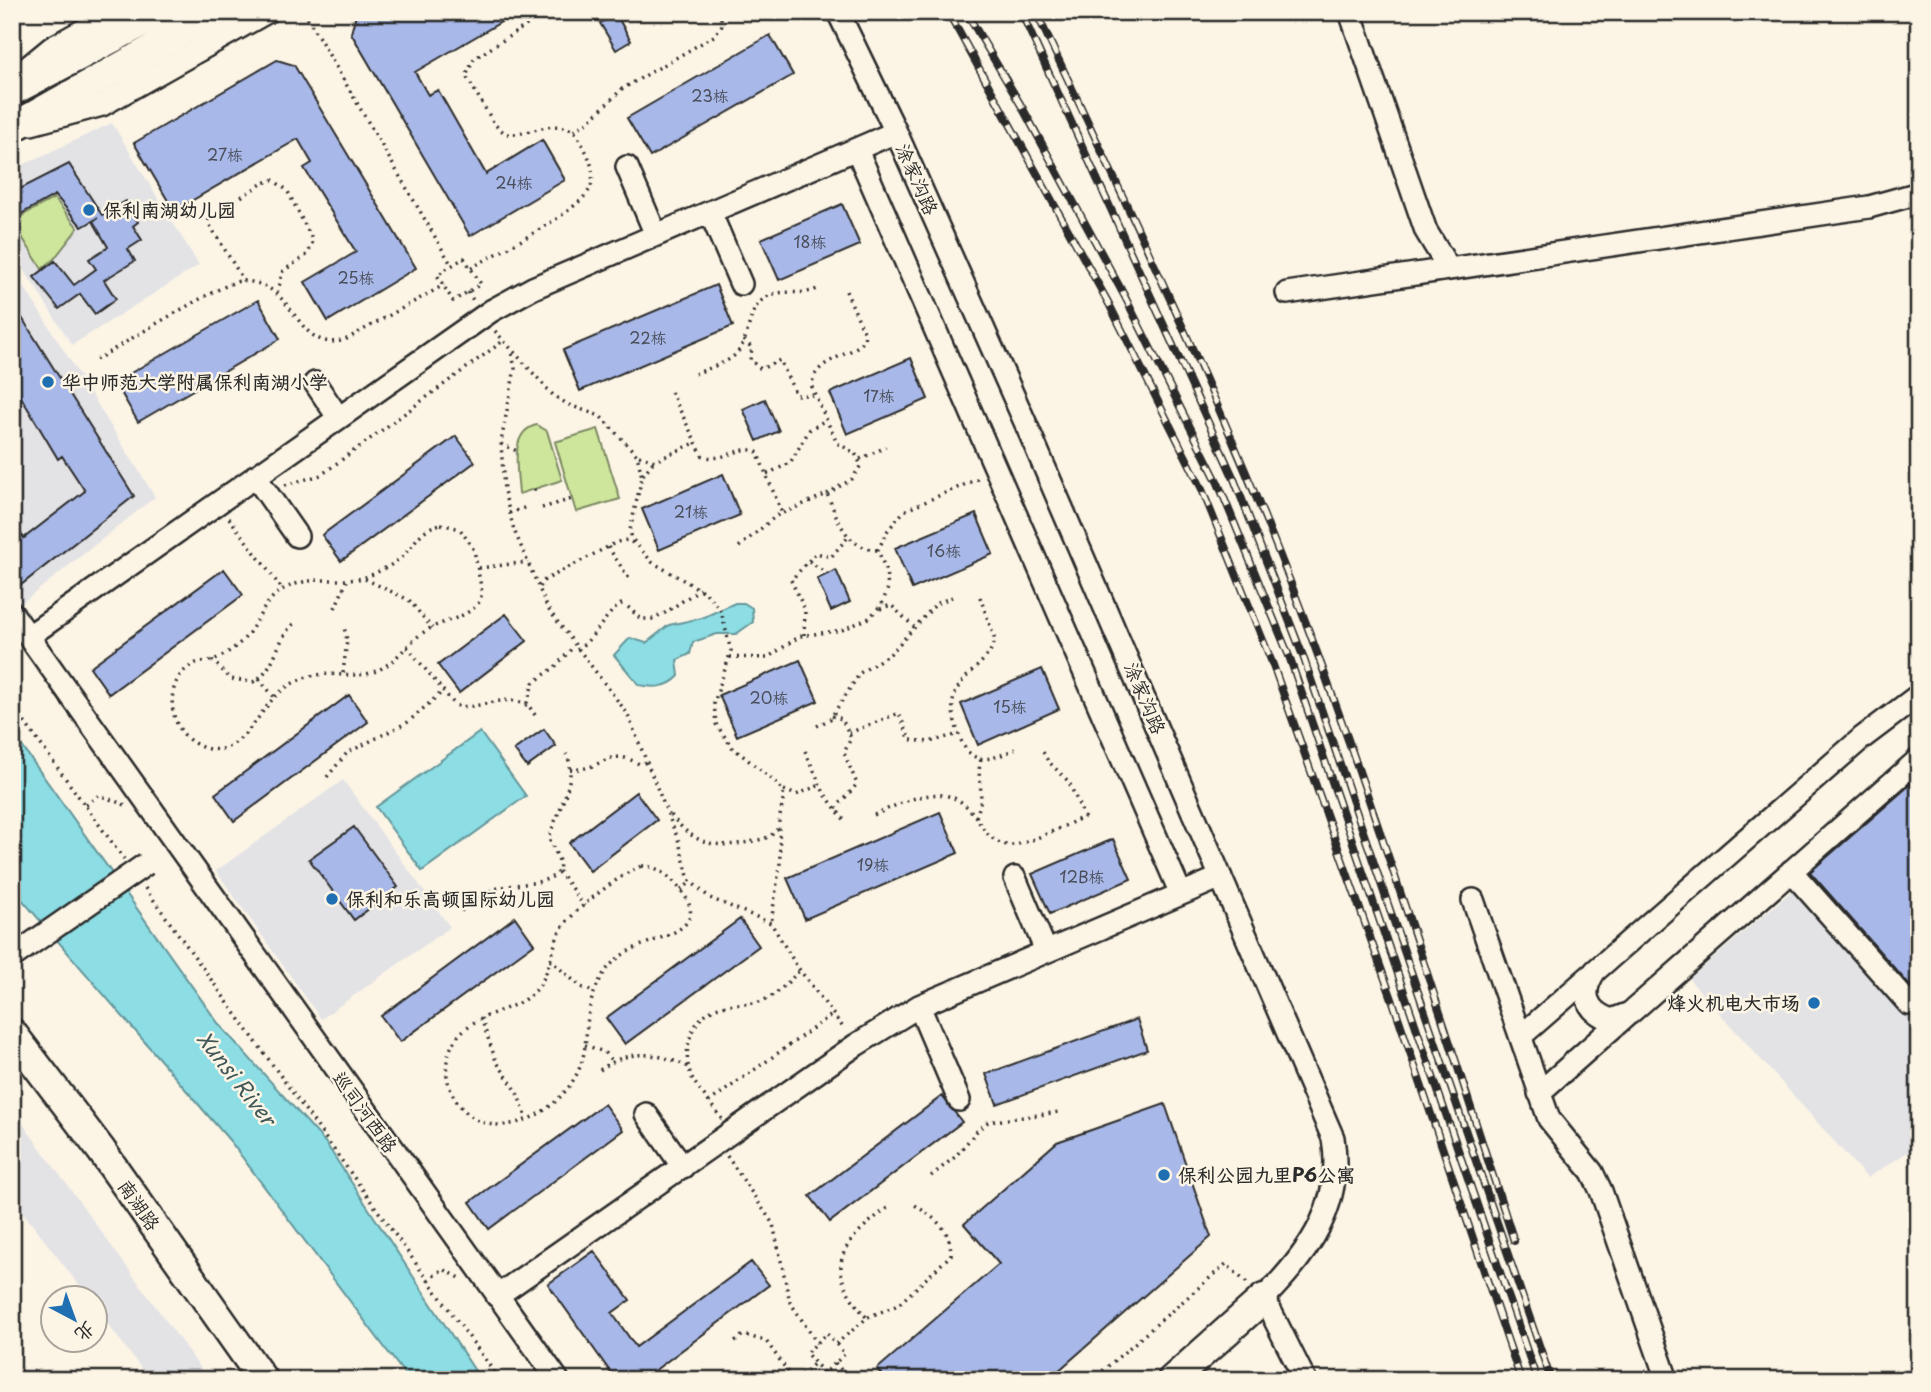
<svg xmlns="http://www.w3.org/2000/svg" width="1931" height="1392" font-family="'Playpen Sans','LXGW WenKai TC',sans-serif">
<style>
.built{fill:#e3e3e6}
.green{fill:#cde69b;stroke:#7c8863;stroke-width:2}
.water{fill:#8cdde4;stroke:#65969a;stroke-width:2}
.building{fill:#a8b8e8;stroke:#2b2b2b;stroke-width:2}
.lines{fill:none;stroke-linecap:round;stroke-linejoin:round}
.street-casing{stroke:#2b2b2b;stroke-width:26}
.secondary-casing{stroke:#2b2b2b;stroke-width:33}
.path{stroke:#2b2b2b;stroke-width:3.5;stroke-dasharray:2 5;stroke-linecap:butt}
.street{stroke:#fcf5e5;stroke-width:21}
.secondary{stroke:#fcf5e5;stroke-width:28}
.rail-casing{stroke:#2b2b2b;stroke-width:8}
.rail{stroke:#fcf5e5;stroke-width:5;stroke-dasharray:16;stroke-linecap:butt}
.street-bridge-casing{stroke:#2b2b2b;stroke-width:26;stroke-linecap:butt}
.street-bridge{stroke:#fcf5e5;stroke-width:21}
.poi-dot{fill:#1f6fb2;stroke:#fcf5e5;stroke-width:2.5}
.labels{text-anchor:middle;stroke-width:5;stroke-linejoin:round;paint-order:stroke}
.number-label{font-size:16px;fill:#4a4e5a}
.street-label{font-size:19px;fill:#2b2b2b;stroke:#fcf5e5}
.poi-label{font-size:19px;font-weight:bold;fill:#2b2b2b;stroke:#fcf5e5;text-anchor:start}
.water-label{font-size:21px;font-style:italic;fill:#435859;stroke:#fcf5e5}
</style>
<rect width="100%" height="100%" fill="#fcf5e5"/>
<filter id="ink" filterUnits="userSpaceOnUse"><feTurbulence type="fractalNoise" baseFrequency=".0143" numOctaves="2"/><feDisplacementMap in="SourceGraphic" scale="14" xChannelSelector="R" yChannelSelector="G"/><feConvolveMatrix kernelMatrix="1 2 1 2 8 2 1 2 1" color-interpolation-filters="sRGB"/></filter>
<g filter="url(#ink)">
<!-- built -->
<path class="built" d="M112 123 199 265 72 345 12 251V170Z
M12 267 155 497 22 603 12 589Z
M343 780 450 927 321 1019 216 871Z
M1919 782V1145L1867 1178 1689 979Z
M12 1109 209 1380H150L95 1307 94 1298 88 1297 12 1198Z"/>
<!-- green -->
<path class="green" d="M54 198 78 228 54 259 42 269 12 221Z
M537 425 547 431 562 480 519 494C518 472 508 431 537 425Z
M598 429 620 499 576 512 555 442Z"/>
<!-- water -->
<path class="water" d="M735 603H744L752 608 753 622 736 634H717L693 642 690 654 677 660 679 676C668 688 654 688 639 685L614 655 630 638 646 643 669 625 702 618Z
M12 732 218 1023 325 1142 481 1380H409L230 1141 12 888Z
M480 732 526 796 422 871 376 807Z"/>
<!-- building -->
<path class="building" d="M361 12H518L415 72 428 95 438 90 486 174 542 140 565 180 470 236 351 33 356 15Z
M616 14 631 41 616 50 600 23Z
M770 35 793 75 650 157 627 118Z
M277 60 294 65 416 268 328 321 305 282 356 252 304 168 312 163 298 139 174 211 134 143Z
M69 164 102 215 126 201 138 222 133 226 142 240 128 249 135 261 104 280 116 299 95 314 80 294 59 309 34 277 55 261 74 285 96 269 89 259 108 247 93 221 98 218 82 227 55 195 12 219V193Z
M842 204 860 245 779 280 761 239Z
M716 285 733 326 580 391 563 350Z
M258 300 280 339 138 422 115 382Z
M12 302 134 496 21 585 12 574V522L24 538 85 491 62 456 58 459 12 382Z
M911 358 928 399 847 434 830 393Z
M765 399 779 431 757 441 743 409Z
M456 436 475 462 341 561 322 535Z
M723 474 740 515 659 550 642 509Z
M976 514 993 554 912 589 895 548Z
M224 569 243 595 109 694 90 667Z
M836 570 850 602 831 611 817 579Z
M506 614 527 641 459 693 438 665Z
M800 660 818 701 737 736 719 695Z
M1042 669 1059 709 978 745 961 704Z
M349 695 368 722 234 821 215 794Z
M544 729 556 746 527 767 514 750Z
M1919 777V978L1910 986 1810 872Z
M636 792 657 820 590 871 569 843Z
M940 812 958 853 805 919 787 878Z
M354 827 398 887 354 920 309 859Z
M1113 839 1131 879 1050 914 1032 874Z
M515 917 534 944 400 1042 381 1016Z
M740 919 759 946 625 1044 606 1018Z
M1137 1019 1147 1050 997 1104 986 1074Z
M942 1096 962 1122 830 1222 810 1196Z
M604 1104 623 1130 489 1229 470 1202Z
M1165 1104 1211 1237 1048 1380H886L877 1369 999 1264 964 1224 1057 1142Z
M594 1251 630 1300 612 1313 636 1347 751 1262 769 1285 642 1380H616L548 1284Z"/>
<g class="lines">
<!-- street casing -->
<g class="street-casing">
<path id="street" d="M838 12 896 132 1025 422 1333 1138C1344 1204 1309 1253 1264 1298L1305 1380
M1350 12 1426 231 1449 269
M12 80 51 48 116 12
M31 124 102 105 267 12
M857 150 1181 894
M627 167 656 235
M710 212 741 284
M1287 293 1869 207 1919 193
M315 383 338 417
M255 476 297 536
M12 613 558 1380
M29 636 491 311 533 288 896 132
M1919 695 1862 738 1595 971C1580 993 1586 1011 1611 1020L1630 1013 1919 759
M1791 871 1909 1004 1919 999
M1015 878 1046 951
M1473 900 1549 1119 1592 1172 1601 1191 1667 1380
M919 1006 959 1100
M1521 1036 1591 975
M1539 1093 1627 1015
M646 1114 683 1167
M497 1296 856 1045 919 1006 1221 877"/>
</g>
<!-- secondary casing -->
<g class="secondary-casing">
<path id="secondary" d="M12 91 162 12
M12 128 218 12
M12 1033 101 1150 263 1380
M1172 1380 1264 1298"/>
</g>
<!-- path -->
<path class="path" d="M304 12 452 266
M574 131 589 121 622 89 714 36 722 25 720 12
M464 258 481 284 453 301 437 275Z
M471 268C495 254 584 210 591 186 597 167 584 146 574 131 551 118 530 136 506 134L495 125 466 76 474 59 547 12
M244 281 209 224V217L263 183 273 180 287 190 313 241 308 254 282 272 278 292
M468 292 474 302
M495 331 553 395 569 405 600 416 637 455 642 477 630 530 632 539 652 562 706 593 721 611 731 651 714 703 716 724 732 747 779 785 784 796 779 821 780 863 771 923
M744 340 752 348 750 360 761 369 780 360 796 395H815
M512 354 515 368 501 442 504 491 514 530 548 609 627 713 679 842 689 880 710 898 771 923 796 965 845 1030
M96 360C118 347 224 281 241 281 299 281 293 354 345 340L444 285
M695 374C708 368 725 364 735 355 752 339 745 311 765 298 781 287 800 297 817 289
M671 392 702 455C722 465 739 443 757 452L782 513
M501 444 517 451
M639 456 655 461 695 443
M860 459 886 447
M767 474 790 463 810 429 826 420
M643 475 653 462
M285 485 321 475 503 341
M534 489 536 495
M827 494 852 479 861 465 855 453 837 443 812 388C811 360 848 358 864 341L865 334 845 289
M542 508 572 499
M509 513 527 507
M229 518 282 589
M441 524 460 529 474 550 482 592C481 597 480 602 476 606 461 620 440 621 424 632 404 645 395 666 370 673 347 679 325 669 302 679 291 683 280 691 272 700 252 723 233 766 194 743 167 727 163 679 194 664 199 661 204 662 209 661 221 658 232 650 241 642 259 625 263 597 288 587 322 572 346 588 375 573 384 569 394 564 402 557 416 543 420 528 441 524Z
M608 547 630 580
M739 547 776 516 827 494C838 519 845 548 878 550
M809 561 827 574
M479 568 528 562
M365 579 409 600 432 628
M540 587 543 581 617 542 627 540 633 543
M980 597 995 640C989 664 960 674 954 697 951 708 954 719 957 729 968 766 985 763 1015 749
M628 607 641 619H652L665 613 700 589
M335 608 347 581
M880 609 891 605 914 627
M804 635 805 610 791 580 816 553 831 557 848 537
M407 647 455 705C478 712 508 690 529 707
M577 650C598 635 604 614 623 603
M730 657 767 658 800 636 842 630 869 618 882 604 888 588 886 571 878 550 888 530 904 511 982 477
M212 660 231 679 253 682C278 668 275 637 297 621
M343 673 347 640 344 627
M259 679 275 698
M12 705 124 859
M535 715 527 703 533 683 555 667 574 646
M832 716 842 719 851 738 844 753 857 784 836 808
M817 726 830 719 860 673 891 653 936 604 952 597
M849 733 899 713 910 740 929 742 959 734
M805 751 824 793 845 821
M570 769C602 772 607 745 639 764L648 762
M327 777 347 753 408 722 442 692
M784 790 796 795 820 785
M86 805 99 795 125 805
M671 815C695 846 717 849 754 841 763 839 771 838 777 829
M874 815C913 798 951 776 979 822 986 833 994 843 1008 845 1024 847 1067 824 1084 817L1069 782 1048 761 1043 752
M976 817C987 788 975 782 981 759
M642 866C656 866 665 873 674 882 720 931 658 935 629 951 616 958 606 968 600 980 574 1028 602 1057 556 1101 541 1115 520 1125 499 1125 464 1126 438 1085 449 1053 463 1010 513 1016 536 990 550 974 551 950 560 931 569 913 623 872 642 866Z
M559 871 584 906
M145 888 500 1380
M681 890 691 882
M461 911C472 903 482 894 495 889 514 882 546 887 559 871L560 863 549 838C555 816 580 776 566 754
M550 960 581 987 594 992
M481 1018 496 1061 516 1090 527 1119
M585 1045 604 1052 612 1061
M600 1070C629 1048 656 1052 689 1067
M709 1102C703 1093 694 1084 691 1075 681 1050 692 1015 719 1007 733 1002 748 1006 762 1001 777 995 789 981 800 970
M722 1119 709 1102 833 1014
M727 1156 773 1224 790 1302 817 1343
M931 1176 955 1157 976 1132 988 1122 1059 1112
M428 1280 443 1269 462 1279
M868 1317 898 1305 951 1255C951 1228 935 1219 915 1205
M827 1334 845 1354 824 1373 806 1353Z
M735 1341 743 1335 766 1341 794 1380
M836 1344 867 1318C820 1265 842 1242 890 1206
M835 1363 850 1380
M796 1380 815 1363
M1092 1380 1226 1264 1247 1283"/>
<!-- street -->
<use href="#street" class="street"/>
<!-- secondary -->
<use href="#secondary" class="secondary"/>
<!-- rail casing -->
<g class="rail-casing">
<path id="rail" d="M948 12 1109 304 1201 487 1273 665 1392 999 1521 1380
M966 12 1022 107 1124 295 1218 483 1289 656 1537 1380
M1021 12 1234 479 1303 656 1551 1380
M1036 12C1135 222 1236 432 1316 650 1387 845 1450 1043 1514 1241"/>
</g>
<!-- rail -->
<use href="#rail" class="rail"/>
<!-- street-bridge casing -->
<g class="street-bridge-casing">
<path id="street-bridge" d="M12 957 146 864"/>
</g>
<!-- street-bridge -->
<use href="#street-bridge" class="street-bridge"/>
</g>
</g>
<!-- markers -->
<g class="poi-dot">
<circle cx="89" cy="210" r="7"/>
<circle cx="48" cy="382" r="7"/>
<circle cx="332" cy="899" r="7"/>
<circle cx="1814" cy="1003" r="7"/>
<circle cx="1164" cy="1175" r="7"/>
</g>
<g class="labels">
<!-- number labels -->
<g class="number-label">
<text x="710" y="102">23栋</text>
<text x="225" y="161">27栋</text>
<text x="514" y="189">24栋</text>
<text x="810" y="248">18栋</text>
<text x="356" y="284">25栋</text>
<text x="648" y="344">22栋</text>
<text x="879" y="402">17栋</text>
<text x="691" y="518">21栋</text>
<text x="944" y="557">16栋</text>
<text x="769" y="704">20栋</text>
<text x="1010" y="713">15栋</text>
<text x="873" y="871">19栋</text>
<text x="1082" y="883">12B栋</text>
</g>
<!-- street labels -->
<g class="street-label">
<text transform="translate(917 179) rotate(66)" y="7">涂家沟路</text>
<text transform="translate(1145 698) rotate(67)" y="7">涂家沟路</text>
<text transform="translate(365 1112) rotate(54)" y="7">巡司河西路</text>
<text transform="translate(139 1205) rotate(55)" y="7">南湖路</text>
</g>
<!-- poi labels -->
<g class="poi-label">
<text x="103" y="217">保利南湖幼儿园</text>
<text x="62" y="389">华中师范大学附属保利南湖小学</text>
<text x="346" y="906">保利和乐高顿国际幼儿园</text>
<text x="1800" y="1010" text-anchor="end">烽火机电大市场</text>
<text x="1178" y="1182">保利公园九里P6公寓</text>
</g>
<!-- water labels -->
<g class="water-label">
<text transform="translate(236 1079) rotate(52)" y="7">Xunsi River</text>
</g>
</g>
<!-- margin -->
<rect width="1931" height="1392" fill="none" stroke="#fcf5e5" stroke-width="42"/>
<rect x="21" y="21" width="1889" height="1350" fill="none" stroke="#2b2b2b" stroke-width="2.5" filter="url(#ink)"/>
<!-- north arrow -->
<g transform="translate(74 1319) rotate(139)"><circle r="33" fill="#fcf5e5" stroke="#a8a49b" stroke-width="2"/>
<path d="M0-5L12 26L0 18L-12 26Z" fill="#1f6fb2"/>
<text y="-10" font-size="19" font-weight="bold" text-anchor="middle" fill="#2b2b2b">北</text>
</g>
</svg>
